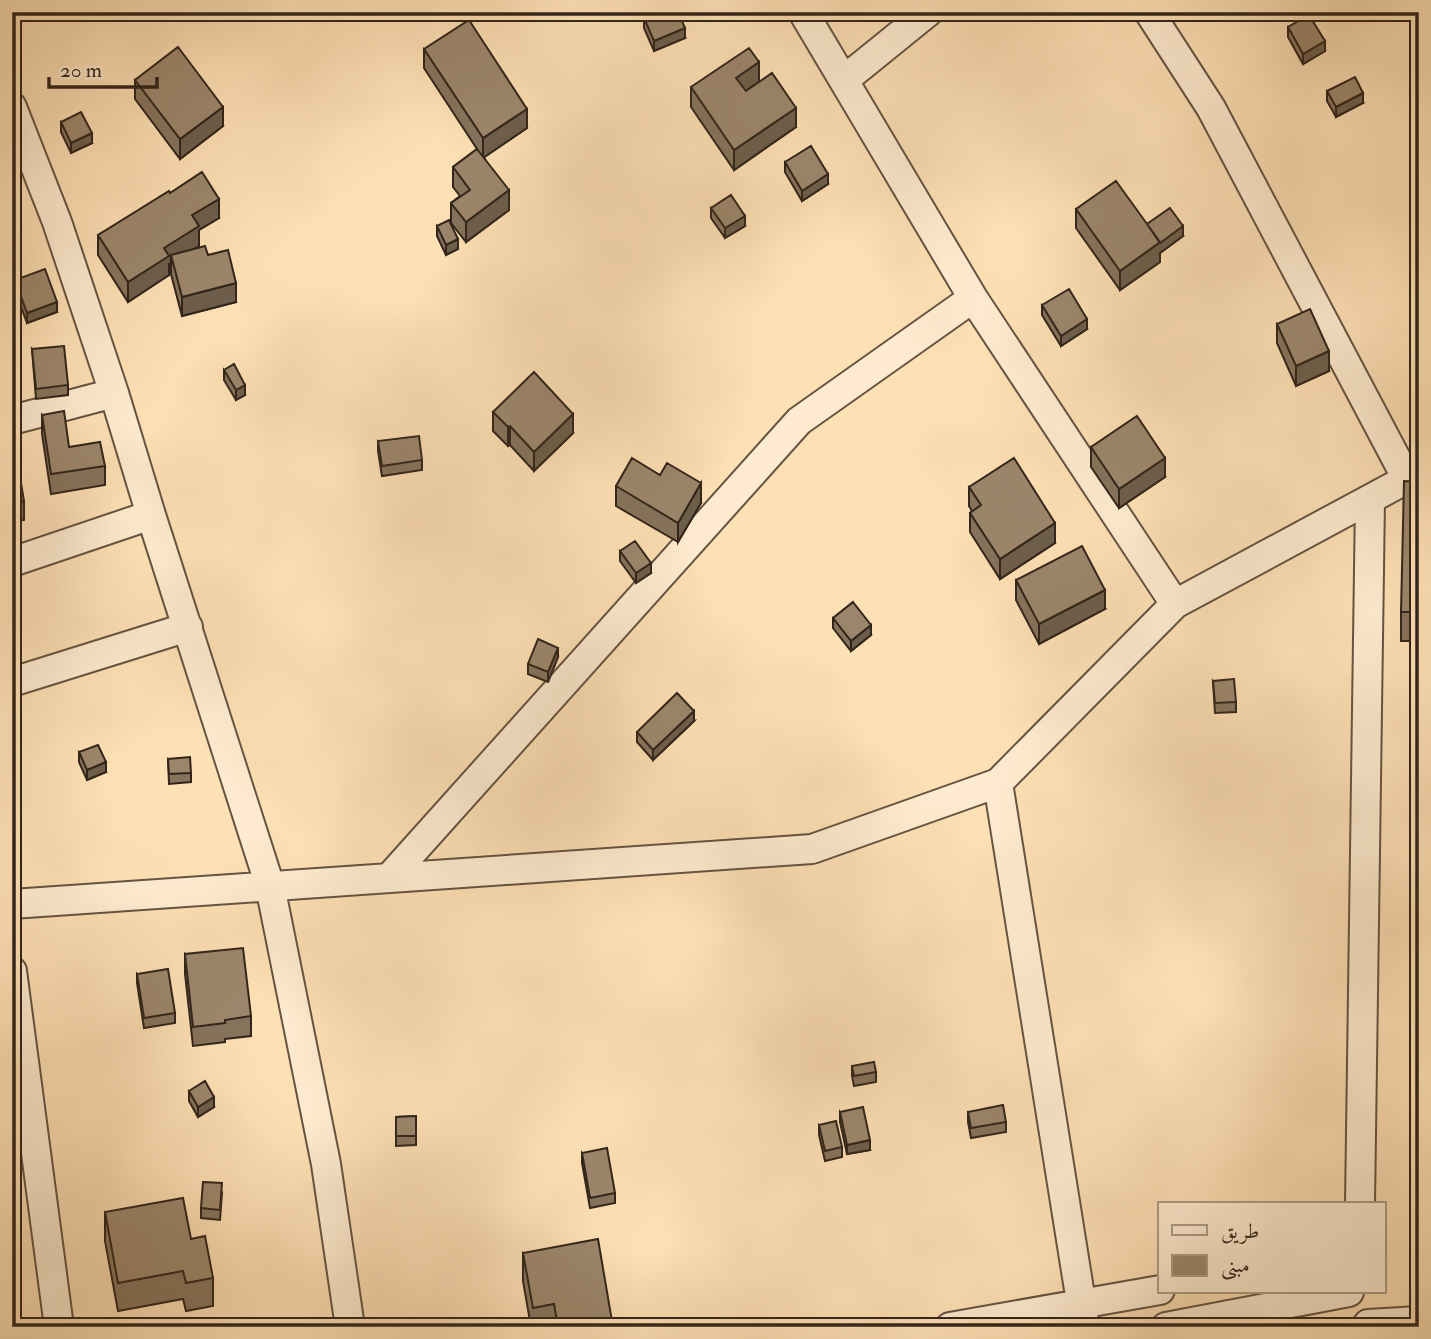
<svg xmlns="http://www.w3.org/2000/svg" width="1431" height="1339" font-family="'IM FELL Double Pica',Amiri,serif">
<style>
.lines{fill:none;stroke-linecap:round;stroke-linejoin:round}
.minor-casing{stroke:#645442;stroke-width:32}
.minor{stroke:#feebcf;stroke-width:28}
.wall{fill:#86735c;stroke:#31251b;stroke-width:2}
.shaded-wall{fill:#6d5e4b;stroke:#31251b;stroke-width:2}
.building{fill:#9c866b;stroke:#31251b;stroke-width:2}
</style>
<rect width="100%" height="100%" fill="#fee0b5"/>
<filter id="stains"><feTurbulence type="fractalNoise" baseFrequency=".00286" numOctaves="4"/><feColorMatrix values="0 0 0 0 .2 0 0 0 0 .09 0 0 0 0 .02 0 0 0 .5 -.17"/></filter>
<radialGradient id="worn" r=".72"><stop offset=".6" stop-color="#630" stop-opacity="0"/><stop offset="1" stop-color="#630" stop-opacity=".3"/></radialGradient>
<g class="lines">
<!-- minor casing -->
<g class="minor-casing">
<path id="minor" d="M803 12 973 298 1175 604
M1149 12 1211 108 1407 479
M844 80 928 12
M12 107 57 222 114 393 151 515 270 886 326 1164 350 1327
M12 420 114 393
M12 562 151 515
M12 682 188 627
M998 783 1085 1327
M389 878 799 421 973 298
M12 904 812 849 998 783 1175 604 1370 499 1407 479 1419 476
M12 971 59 1327
M1360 1204 1370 499
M1368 1324 1419 1321
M950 1327 1160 1290
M1166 1327 1349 1292"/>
</g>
<!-- minor -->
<use href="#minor" class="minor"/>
</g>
<!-- wall -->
<path class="wall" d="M644 18 685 38 654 51 644 28Z
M1288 27 1325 51 1303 64 1288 37Z
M424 49 527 128 484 157 509 210 466 242 451 223V203L460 196 453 187V167L477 149 424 68Z
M135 80 223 126 180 159 135 99Z
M759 81 796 127 734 170 691 107V87Z
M1327 91 1363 103 1336 117 1327 101Z
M61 122 92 143 71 153 61 132Z
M785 162 828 184 802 201 785 172Z
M170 193 219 218 199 230V246L194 249 208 255 236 302 182 316 171 274V263L169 264V275L128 302 98 255V235Z
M711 208 745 226 725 238 711 218Z
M1076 209 1147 224 1183 236 1160 253V262L1120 290 1076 228Z
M437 226 458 249 446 255 437 236Z
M15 280 57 312 27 323 15 290Z
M1042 305 1087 329 1061 346 1042 315Z
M1277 324 1329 371 1296 386 1277 343Z
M32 349 68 385V395L36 399Z
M224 370 245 395 236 400 224 380Z
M493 412 573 433 534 471 510 445 508 446 493 431Z
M42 415 69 447 105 466V485L51 494 42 434Z
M378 441 422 460V470L382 476 378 451Z
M1091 447 1165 477 1119 508 1091 467Z
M1419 482V641H1401V612Z
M12 484 24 501V520L12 522Z
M616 486 701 503 678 542 616 506Z
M969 487 1055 543 1000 579 970 532V513L972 511 969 506Z
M620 551 651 573 636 583 620 561Z
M1016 580 1105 609 1039 644 1016 600Z
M833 618 871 635 851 651 833 628Z
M558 657 548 682 528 674V664Z
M1213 681 1236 702V712L1215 713Z
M694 721 653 760 637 742V732Z
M79 752 106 772 87 780 79 762Z
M168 759 191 773V782L169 784Z
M185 954 251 1016V1036L225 1039V1042L193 1046 185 974Z
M137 974 175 1013V1023L144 1028 137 983Z
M852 1066 876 1072V1082L854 1086 852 1076Z
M189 1091 214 1107 198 1117 189 1101Z
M840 1112 870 1150 847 1154 840 1122Z
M968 1112 1006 1122V1132L971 1138 968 1122Z
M416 1116V1145L396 1146V1117Z
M819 1125 842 1147V1157L825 1161 819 1135Z
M582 1153 615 1193V1203L590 1208 582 1163Z
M222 1193 220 1220 201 1218V1208Z
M105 1212 191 1239 213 1278V1306L186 1311 183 1299 118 1311 105 1241Z
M523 1253 613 1327H531L523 1281Z"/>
<!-- shaded-wall -->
<path class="shaded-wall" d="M685 28V38L654 51V41Z
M1325 41V51L1303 64V54Z
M759 62V82L736 97V78Z
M1363 93V103L1336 117V107Z
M223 107V126L180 159V139Z
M796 108V127L734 170V150Z
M527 109V128L483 158V138Z
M92 133V143L71 153V143Z
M828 174V184L802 201V191Z
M509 190V210L466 242V222Z
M219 199V218L199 230V246L173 262 171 255V263L169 264V275L128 302V282L164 248 192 215Z
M745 216V226L725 238V228Z
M1183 226V236L1160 253V262L1120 290V271Z
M458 239V249L446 255V245Z
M236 283V302L182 316V297Z
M57 302V312L27 323V313Z
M1087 319V329L1061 346V336Z
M1329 351V371L1296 386V366Z
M245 385V395L236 400V390Z
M573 414V433L534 471V452Z
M510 426V445L508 446V427Z
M1165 458V477L1119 508V489Z
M701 483V503L678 542V523Z
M1055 523V543L1000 579V559Z
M651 563V573L636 583V573Z
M1105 590V609L1039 644V624Z
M871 625V635L851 651V641Z
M558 648V657L548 682V672Z
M694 711V721L653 760V750Z
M106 762V772L87 780V770Z
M214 1097V1107L198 1117V1107Z
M870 1140V1150L847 1154V1145Z"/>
<!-- building -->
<path class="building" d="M658 12H678L685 28 654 41 644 18Z
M1309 15 1325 41 1303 54 1288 27Z
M469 20 527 109 483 138 424 49Z
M178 47 223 107 180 139 135 80Z
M749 48 759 62 736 78 746 91 772 73 796 108 734 150 691 87Z
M1355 77 1363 93 1336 107 1327 91Z
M81 112 92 133 71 143 61 122Z
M811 146 828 174 802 191 785 162Z
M477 149 509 190 466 222 451 203 470 190 453 167Z
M202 172 219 199 192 215 199 226 164 248 169 256 128 282 98 235 169 191 170 193Z
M1116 181 1160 242 1120 271 1076 209Z
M731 195 745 216 725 228 711 208Z
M1170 208 1183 226 1160 243 1147 224Z
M449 220 458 239 446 245 437 226Z
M205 246 208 255 228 250 236 283 182 297 171 255Z
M45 269 57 302 27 313 15 280Z
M1069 289 1087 319 1061 336 1042 305Z
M1310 309 1329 351 1296 366 1277 324Z
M64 346 68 385 36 389 32 349Z
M234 364 245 385 236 390 224 370Z
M534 372 573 414 534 452 510 426 508 427 493 412Z
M64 411 69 447 100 442 105 466 51 474 42 415Z
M1137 416 1165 458 1119 489 1091 447Z
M419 436 422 460 382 466 378 441Z
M632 458 660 475 667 463 701 483 678 523 616 486Z
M1014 458 1055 523 1000 559 970 513 981 505 969 487Z
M1404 481 1419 482V612H1401Z
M21 483 24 501 12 503V484Z
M635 541 651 563 636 573 620 551Z
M1082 546 1105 590 1039 624 1016 580Z
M853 602 871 625 851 641 833 618Z
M538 639 558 648 548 672 528 664Z
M1234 679 1236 702 1215 703 1213 681Z
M677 693 694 711 653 750 637 732Z
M98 745 106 762 87 770 79 752Z
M190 757 191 773 169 774 168 759Z
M243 948 251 1016 225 1020V1023L193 1027 185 954Z
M168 969 175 1013 144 1018 137 974Z
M874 1062 876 1072 854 1076 852 1066Z
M205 1081 214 1097 198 1107 189 1091Z
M1003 1105 1006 1122 971 1128 968 1112Z
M863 1107 870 1140 847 1145 840 1112Z
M416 1116V1136H396V1117Z
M836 1121 842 1147 825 1151 819 1125Z
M607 1148 615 1193 590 1198 582 1153Z
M203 1182 222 1183 220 1210 201 1208Z
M183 1198 191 1239 205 1236 213 1278 186 1283 183 1271 118 1283 105 1212Z
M598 1239 613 1327H558L554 1304 533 1308 523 1253Z"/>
<!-- margin -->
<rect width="1431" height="1339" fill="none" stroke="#fee0b5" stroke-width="42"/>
<rect x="14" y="14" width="1403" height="1311" fill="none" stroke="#31251b" stroke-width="3.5"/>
<rect x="21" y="21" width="1389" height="1297" fill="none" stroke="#31251b" stroke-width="2"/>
<!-- legend -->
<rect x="1158" y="1202" width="228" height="91" fill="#feebcf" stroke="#ac9c87" stroke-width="2"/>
<rect x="1172" y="1225" width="35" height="10" fill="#feebcf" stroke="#ac9c87" stroke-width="2"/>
<text x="1221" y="1238" font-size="21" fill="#31251b">طريق</text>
<rect x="1172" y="1255" width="35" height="21" fill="#9c866b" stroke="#ac9c87" stroke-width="2"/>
<text x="1221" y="1272" font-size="21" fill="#31251b">مبنى</text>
<!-- scale -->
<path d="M49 77v10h108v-10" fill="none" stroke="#31251b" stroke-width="3.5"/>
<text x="60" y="77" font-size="21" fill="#31251b" stroke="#feebcf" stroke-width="5" paint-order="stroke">20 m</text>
<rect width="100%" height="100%" filter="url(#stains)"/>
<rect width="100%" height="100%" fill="url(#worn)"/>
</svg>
